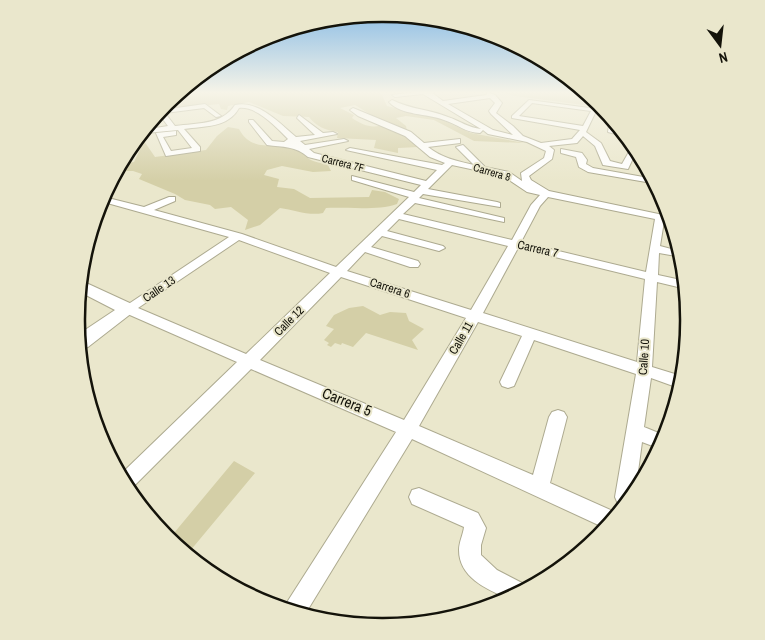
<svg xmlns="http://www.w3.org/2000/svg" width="765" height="640" font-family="'Archivo Narrow',sans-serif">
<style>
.green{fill:#d4cfa7;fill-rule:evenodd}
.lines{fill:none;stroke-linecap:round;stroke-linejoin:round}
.street-casing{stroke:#adaa90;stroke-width:2}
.secondary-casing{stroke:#adaa90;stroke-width:2}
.street{fill:#fff;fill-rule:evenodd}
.secondary{fill:#fff;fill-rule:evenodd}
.labels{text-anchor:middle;stroke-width:4;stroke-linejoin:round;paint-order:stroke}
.far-street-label{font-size:11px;fill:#14130a;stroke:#eae7cc}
.street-label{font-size:12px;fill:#14130a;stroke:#eae7cc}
.near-street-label{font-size:15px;fill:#14130a;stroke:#eae7cc}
.rim{fill:none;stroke:#14130a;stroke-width:2.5}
</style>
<rect width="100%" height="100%" fill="#eae7cc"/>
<!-- green -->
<path class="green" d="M184 92H378L382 95 387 106 440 119 471 133 524 143 474 141 434 120 406 116 396 118 406 126 407 131 418 147 398 148V153L374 148 376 140 337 138 338 132C325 130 317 127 309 117L283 116 249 102 228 106 227 110 221 109 219 104 162 110 166 103ZM355 105 386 124C373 129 364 126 352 118L354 115 340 108Z
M498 92H581L592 99 587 103 591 106 515 96Z
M228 127 239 129C252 154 275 141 298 149 303 151 305 156 309 159 314 162 322 163 328 165L331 171 313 172 282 166 267 170 264 175 279 179 277 187 294 189 310 198 369 197 372 190 385 192 399 199 397 204C377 211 348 207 326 208L323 213C309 216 294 210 280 208L260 225 245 230 248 220 231 207 215 209 210 205 185 200 175 194 139 179 142 174 133 171H121L126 163 134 162 144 141 155 157 206 150 217 136Z
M363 306 380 315 390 312 406 313 409 321 424 329 412 340 418 350 366 333 353 347 342 343 341 345 335 343 331 347 327 345 329 343 324 340 334 329 326 326 334 315 349 308Z
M234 461 255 473 190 551 169 539Z"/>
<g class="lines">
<!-- street casing -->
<g class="street-casing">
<path id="street" d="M431 92 443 101 486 95 488 92 495 95 502 103 496 113 513 126 523 136 541 143 572 139 580 130 512 118V116L529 100 597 109 586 132 601 143 610 161 622 164 630 150 634 156 628 169 603 165 595 146 583 136 577 143 549 146 554 150 552 159 529 176 531 180 549 191 668 216 669 222 664 221 660 246 675 250 676 256 659 253 658 275 681 280 682 288 657 282 652 367 678 375 676 387 651 378 644 427 666 436 665 437 658 448 642 442 637 479 620 505 618 504 615 497 636 374 534 340 514 386 508 388 502 386 500 382 522 336 478 322 419 426 533 475 549 417 552 412 558 410 564 412 567 417 550 483 615 512 605 528 412 439 307 611 284 607 396 432 251 369 133 487 123 472 237 362 123 312 121 309 229 237 100 201 104 197 144 207 169 197H175V201L154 210 242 234 336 267 409 197 352 180V176L414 192 421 185 308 157C296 146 283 147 267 145L249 122V120H253L272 141 284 142 288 139C276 127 257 106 239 108 228 128 204 126 184 129L200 147V151L166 156 156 133 176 131V135L163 137 171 151 192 148 178 130 146 133 149 129 168 126 159 114 162 110 205 104 221 116 216 117 204 108 165 113 175 126C197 123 222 125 235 105 259 100 279 123 296 137L315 135 297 118 299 115 323 133 333 132 337 134 300 141 305 145 344 139 348 141 309 149 314 153 426 181 437 170 346 150 350 148 442 165 445 163 430 157 405 136 358 116 350 110 353 108 411 132 424 143 460 139V143L428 147C442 158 457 161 474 165L456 147 463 145 485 167 509 172 522 181 521 173 544 158 546 151 527 142 488 134 483 130 480 133C466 133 457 124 444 120 427 113 402 116 389 102L392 100C412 110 429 109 448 117 460 121 469 128 481 129L423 94 395 97 392 95 414 92ZM490 98 495 103 489 111 491 114 513 135 493 130 448 104ZM532 103 591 111 583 126 519 116ZM452 165 503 176 527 192 540 195 531 205 512 240 403 214 415 203 504 222V218L419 198 423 194 500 207V203L497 202 428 189ZM548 197 655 219 646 272 521 242 540 206ZM399 219 508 246 471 310 347 271 365 252 410 267H418L420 264 418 261 371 247 382 236 439 251 445 248 443 246 387 231ZM239 240 330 273 246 354 138 308ZM518 248 645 279 637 362 483 313ZM341 277 466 318 404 420 260 360Z
M603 109 620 135 608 132 609 125 601 111Z
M561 149 582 153 587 160 586 164 593 168 649 178 652 183 588 172 579 167 576 157 561 153Z
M419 488 478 513 486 528 481 545V555L497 570 526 585 507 598C486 589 459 577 459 550 459 542 463 535 464 527L412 504 409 497 412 490Z"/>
</g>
<!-- secondary casing -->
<g class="secondary-casing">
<path id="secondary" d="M84 282 134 305 137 309 88 347 82 349 79 334 115 310 82 293Z"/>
</g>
<!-- street -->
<use href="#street" class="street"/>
<!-- secondary -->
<use href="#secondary" class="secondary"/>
</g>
<!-- sky -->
<linearGradient id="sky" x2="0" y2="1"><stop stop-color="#82b8e5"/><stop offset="0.51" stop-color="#f6f4e8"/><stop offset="1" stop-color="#f6f4e8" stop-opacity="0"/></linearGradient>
<rect width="765" height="181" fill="url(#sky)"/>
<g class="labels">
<!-- far-street labels -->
<g class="far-street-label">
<text transform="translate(343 163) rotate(14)" y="4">Carrera 7F</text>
<text transform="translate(492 172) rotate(16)" y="4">Carrera 8</text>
</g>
<!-- street labels -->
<g class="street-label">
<text transform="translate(538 249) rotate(13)" y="4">Carrera 7</text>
<text transform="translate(390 288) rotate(18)" y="4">Carrera 6</text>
<text transform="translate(159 289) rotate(-34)" y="4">Calle 13</text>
<text transform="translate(289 321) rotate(-45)" y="4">Calle 12</text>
<text transform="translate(461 338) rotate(-60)" y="4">Calle 11</text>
<text transform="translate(644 357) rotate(-86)" y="4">Calle 10</text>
</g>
<!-- near-street labels -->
<g class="near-street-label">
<text transform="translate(347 402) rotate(22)" y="5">Carrera 5</text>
</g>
</g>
<!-- crop -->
<path d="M0 0H765V640H0ZM382 22H383A297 297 0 0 1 680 319V321A297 297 0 0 1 383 618H382A297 297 0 0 1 85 321V319A297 297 0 0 1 382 22Z" fill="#eae7cc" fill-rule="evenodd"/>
<path class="rim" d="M382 22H383A297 297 0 0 1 680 319V321A297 297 0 0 1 383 618H382A297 297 0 0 1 85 321V319A297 297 0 0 1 382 22Z"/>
<!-- north arrow -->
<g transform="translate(720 45) rotate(165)" stroke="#eae7cc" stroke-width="4" paint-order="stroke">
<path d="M0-4L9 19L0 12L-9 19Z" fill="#14130a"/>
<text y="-8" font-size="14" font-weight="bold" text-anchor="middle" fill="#14130a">N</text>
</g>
</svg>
